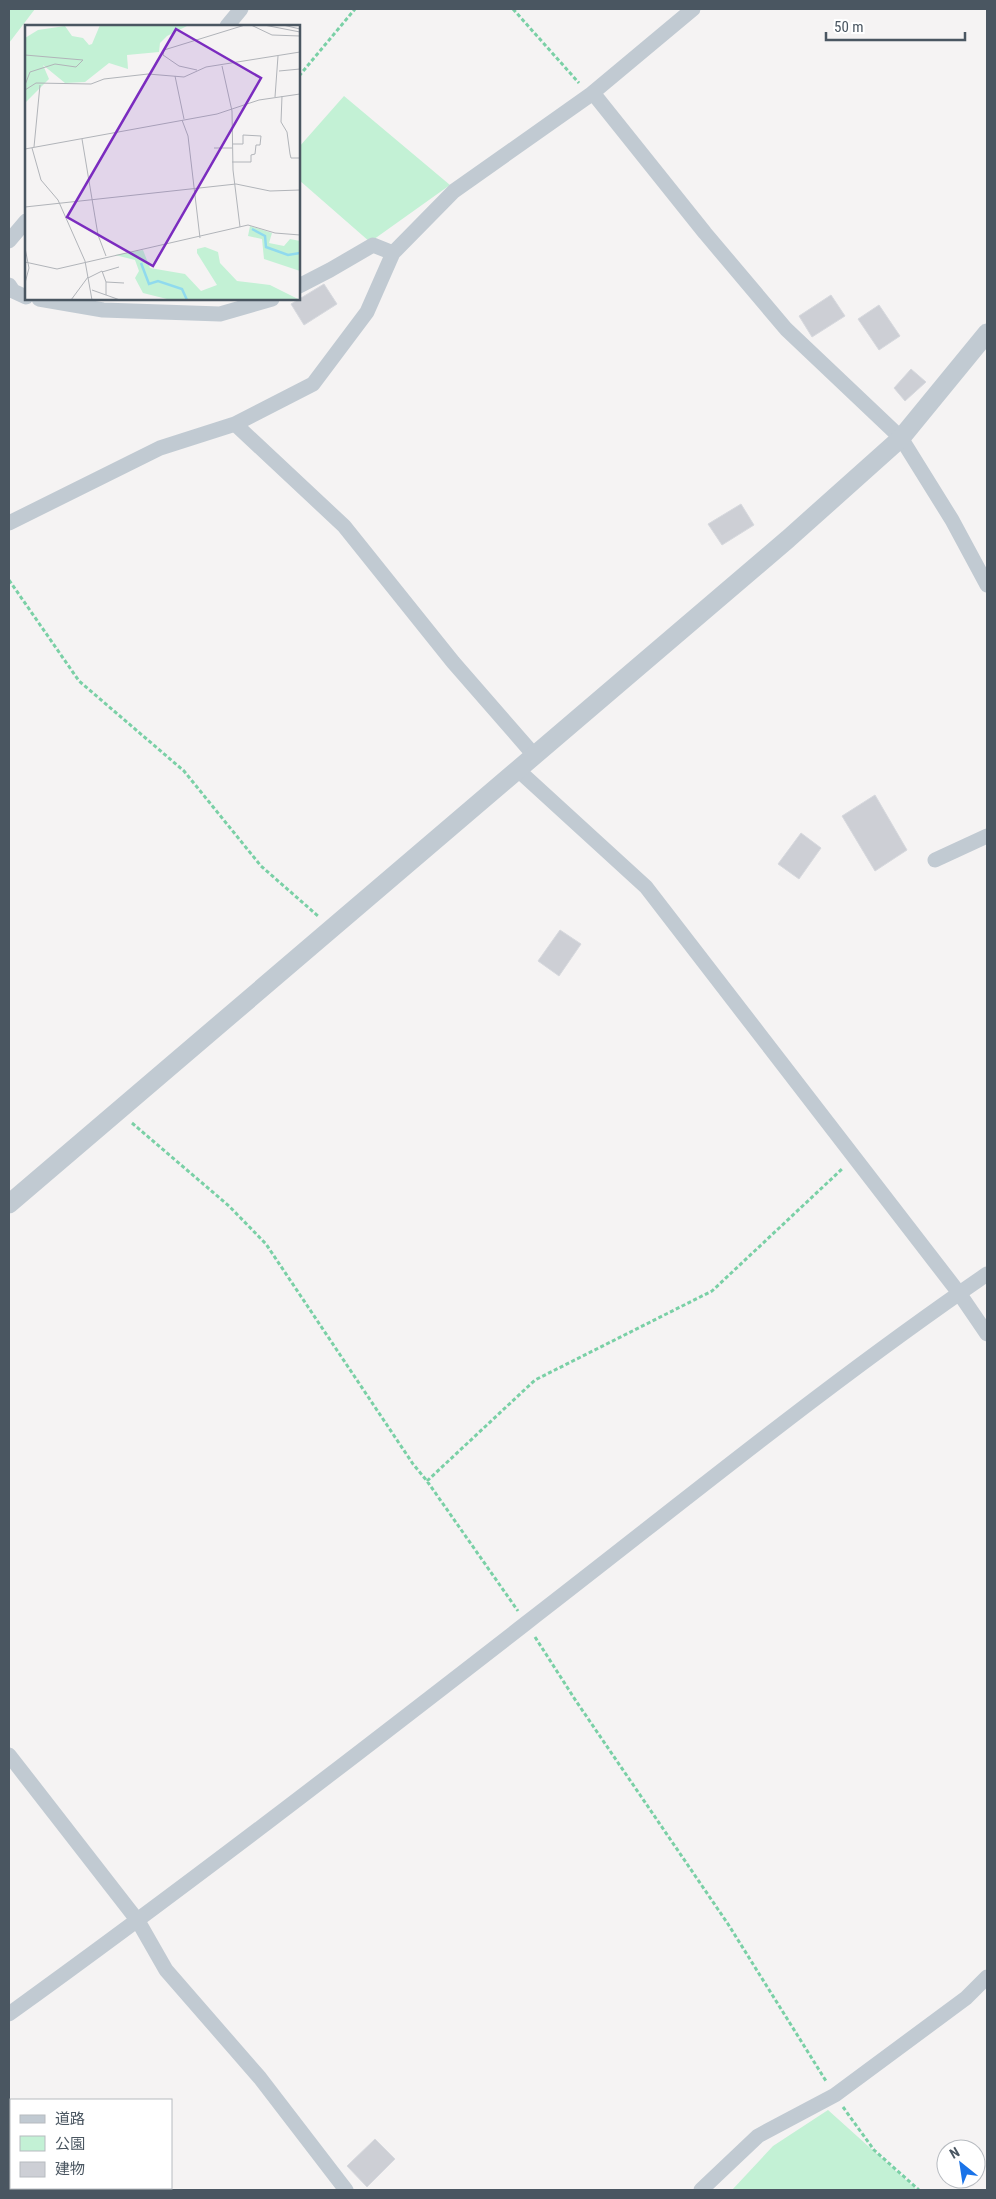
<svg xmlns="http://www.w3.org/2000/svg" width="996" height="2199" font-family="'Roboto Condensed','Noto Sans JP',sans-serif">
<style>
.green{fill:#c3f1d5}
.building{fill:#cdcfd5;stroke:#d7d9de}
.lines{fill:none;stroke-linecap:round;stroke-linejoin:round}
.path{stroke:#7ad0a6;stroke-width:3;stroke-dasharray:4 2.5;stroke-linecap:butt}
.minor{stroke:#c1cad2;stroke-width:15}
.tertiary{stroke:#c1cad2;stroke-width:19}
.inset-river{fill:none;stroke:#90daee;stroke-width:2.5}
.inset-road{fill:none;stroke:#b1b4b9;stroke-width:1}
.view{fill:#7b2cbf;fill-opacity:0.15;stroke:#7b2cbf;stroke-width:2.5}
.inset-edge{fill:none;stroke:#4a5661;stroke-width:2.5}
</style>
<rect width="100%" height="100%" fill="#f5f3f3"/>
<!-- green -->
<path class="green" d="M9 9H35L9 43Z
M344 96 450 185 370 242 299 180V147Z
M828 2110 917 2190H732L773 2146Z"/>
<!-- building -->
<path class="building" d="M324 284 337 304 304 325 291 304Z
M831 295 845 316 812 337 799 316Z
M879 305 900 336 879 350 858 319Z
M911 369 926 382 905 401 894 388Z
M741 504 754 525 722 545 708 524Z
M875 795 907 850 875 871 842 816Z
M801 833 821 848 799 879 778 864Z
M560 930 581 944 559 976 538 961Z
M375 2139 395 2159 367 2187 347 2166Z"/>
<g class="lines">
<!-- path -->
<path class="path" d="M513 9 579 83
M299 76 355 9
M9 580 79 681 184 771 261 866 318 916
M132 1123 229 1206 266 1244 413 1464 427 1481 518 1611
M427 1481 535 1380 712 1291 842 1169
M535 1637 576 1701 728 1924 826 2081
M843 2107 874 2150 919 2190"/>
<!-- minor -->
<path class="minor" d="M227 26 241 9
M593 93 705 233 786 329 901 438 952 520 987 585
M9 241 26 221
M9 285 13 291 26 297
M299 286 330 270 373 245 393 253
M39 299 103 310 220 314 272 299
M235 424 344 526 453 662 534 755
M9 523 160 448 235 424 313 384 367 312 393 253 454 191 590 95 693 9
M518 770 646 887 959 1293 987 1334
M935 860 987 836
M9 1755 138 1921 166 1970 260 2078 346 2190
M9 2014C184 1888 355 1756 525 1624 678 1506 828 1383 987 1274
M701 2190 758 2136 835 2095 966 1998 987 1977"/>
<!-- tertiary -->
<path class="tertiary" d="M9 1204 788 539 901 438 987 333"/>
</g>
<!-- overview -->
<g transform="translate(25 25)">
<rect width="275" height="275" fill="#f5f3f3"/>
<path d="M75 0H164L142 11 135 18 134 27 102 30 103 44 84 38 60 57 40 58 18 40 24 54 0 78V13L13 5 40 1 47 11 58 13 64 20 67 19ZM225 201 247 208 244 218 259 221 265 214 275 216V246L239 234 237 214 223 211ZM180 222 193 227 195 238 212 256 245 260 275 275H146L118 268 110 253 114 246 110 235 90 230 118 225 125 243 160 249 176 266 192 260 172 228V224Z" fill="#c3f1d5"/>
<path class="inset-river" d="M227 204 240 211 241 222 263 230 275 228M116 238 124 259 133 256 157 264 162 275"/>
<path class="inset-road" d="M226 0 247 10 275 11M239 0 275 7M258 0 275 4M0 30 58 35 51 42 30 39 5 47 0 60M197 41 207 86 208 145 215 202M172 45 154 41 138 30 139 25 220 0M254 46 275 44M150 51 159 94M0 65 11 58 66 59 79 54 123 49 159 52 181 42 275 27M257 71 256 97 262 107 265 129 266 133H275M250 72 253 31M157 95 163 111 175 213M57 114 73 210 81 231M207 119H218V110L236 111 235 120H231L230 129 226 130V137H207M9 122 15 60M7 123 16 155 33 175 60 236 67 275M189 123H207M0 124 192 89 234 75 275 69M0 182 211 159 245 166 275 165M0 223 4 243 0 258M0 237 32 244 223 200 250 208 275 210M77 247 94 242M63 253 77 246 81 257M67 265 95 275M81 270V257L99 258M46 275 63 252"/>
<path class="view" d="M151 4 236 53 128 241 42 192Z"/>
<rect width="275" height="275" class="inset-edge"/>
</g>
<!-- border -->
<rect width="996" height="2199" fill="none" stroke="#4a5661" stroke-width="20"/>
<!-- legend -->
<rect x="10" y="2099" width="162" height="90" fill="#ffffff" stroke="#b7bbc0"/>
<rect x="20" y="2115" width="25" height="8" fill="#c1cad2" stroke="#b7bbc0"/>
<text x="55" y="2124" font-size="15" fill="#4a5661">道路</text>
<rect x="20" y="2136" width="25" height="15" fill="#c3f1d5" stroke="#b7bbc0"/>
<text x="55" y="2149" font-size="15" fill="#4a5661">公園</text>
<rect x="20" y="2162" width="25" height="15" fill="#cdcfd5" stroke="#b7bbc0"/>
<text x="55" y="2174" font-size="15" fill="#4a5661">建物</text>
<!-- north arrow -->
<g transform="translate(961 2164) rotate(330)"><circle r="24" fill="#ffffff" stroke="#b7bbc0"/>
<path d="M0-4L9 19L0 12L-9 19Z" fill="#1a73e8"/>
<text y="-8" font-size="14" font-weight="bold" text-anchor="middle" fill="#4a5661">N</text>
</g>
<!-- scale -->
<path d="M826 32v8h139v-8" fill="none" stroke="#4a5661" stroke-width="2.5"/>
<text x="834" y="32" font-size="15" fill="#4a5661" stroke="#ffffff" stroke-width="4" paint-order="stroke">50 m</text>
</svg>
